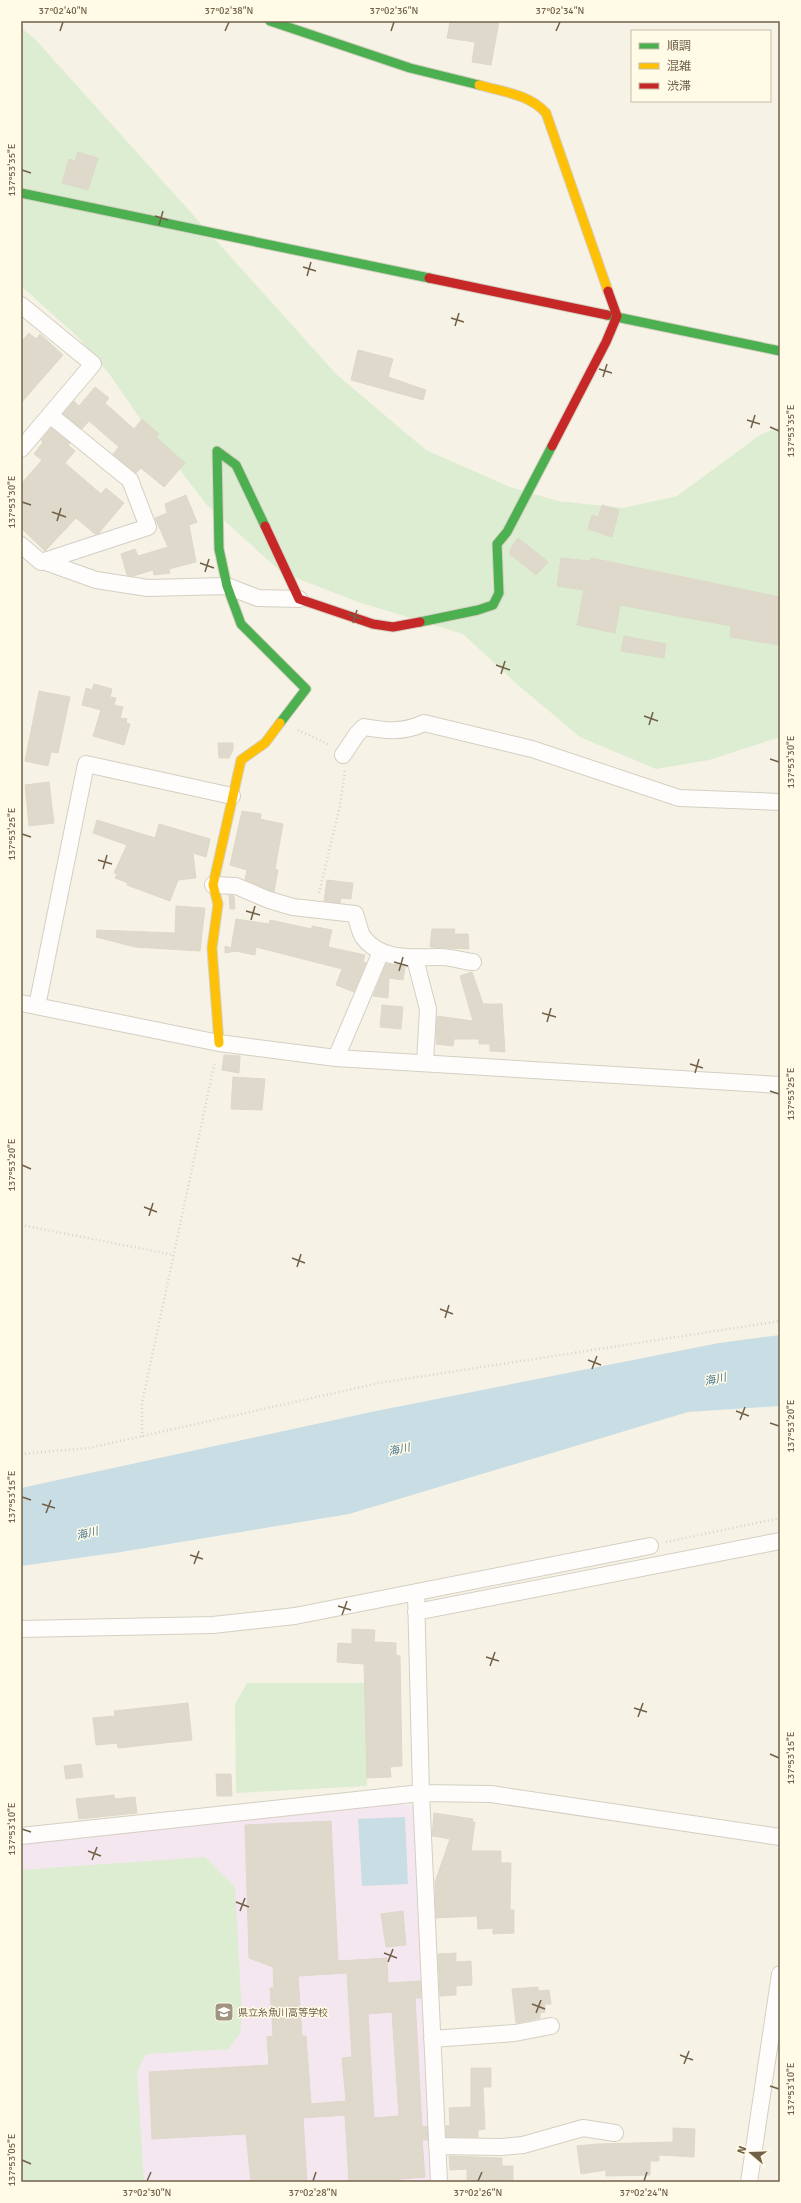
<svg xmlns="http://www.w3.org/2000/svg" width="801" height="2203" font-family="Signika,'Noto Sans JP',sans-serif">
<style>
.education{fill:#f5e7f0}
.green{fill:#dcedd1}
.water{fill:#c9dde5}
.building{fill:#dfd9cc;stroke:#ded8c9;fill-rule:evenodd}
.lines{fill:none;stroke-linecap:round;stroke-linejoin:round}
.street-casing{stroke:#d4cfc2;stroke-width:18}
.fast-casing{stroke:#d6d0c3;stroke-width:11}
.slow-casing{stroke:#d6d0c3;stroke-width:11}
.jam-casing{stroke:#d6d0c3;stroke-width:11}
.path{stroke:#d9d3ca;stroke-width:2.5;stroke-dasharray:1 3;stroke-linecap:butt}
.street{stroke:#fefdfb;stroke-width:16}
.fast{stroke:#4caf50;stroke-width:9}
.slow{stroke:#ffc107;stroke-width:9}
.jam{stroke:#c62828;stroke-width:9}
.ticks{fill:none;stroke:#726048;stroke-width:1.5}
.labels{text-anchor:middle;stroke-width:3;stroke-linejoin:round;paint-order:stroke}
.poi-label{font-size:10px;fill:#726048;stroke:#fffbe6;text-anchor:start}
.water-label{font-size:11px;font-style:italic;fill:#487693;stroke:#fffbe6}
.neatline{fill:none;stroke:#726048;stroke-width:1.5}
.ticks-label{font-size:10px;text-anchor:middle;fill:#726048}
</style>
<rect width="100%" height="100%" fill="#f6f3e6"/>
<!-- education -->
<path class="education" d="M385 1802 415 1806 434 2182H21V1842Z"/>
<!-- green -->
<path class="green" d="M21 28 34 38 337 375 426 450 510 487 558 501 623 508 677 496 760 435 780 427V737L709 760 656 769 580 737 518 685 463 634 358 602 281 572 207 505 139 417 110 375 78 337 21 286Z
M247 1683H365L367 1786 236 1793 235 1704Z
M205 1857 235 1887 242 2015 240 2033 229 2049 146 2054 137 2072 144 2182H21V1870Z"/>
<!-- water -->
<path class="water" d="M780 1335V1406L688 1412 349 1514 121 1552 21 1566V1488L376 1411 719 1343Z
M405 1817 408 1884 362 1886 358 1819Z"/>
<!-- building -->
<path class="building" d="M450 21H499L491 65 472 62 475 42 447 38Z
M78 152 98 158 88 190 62 183 69 159 75 161Z
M29 333 36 339 40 334 63 355 21 403V342Z
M358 350 393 359 388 377 426 390 423 400 351 380Z
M95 387 109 398 105 403 134 429 142 419 159 434 156 437 185 463 164 487 141 468 136 473 113 454 119 447 89 421 82 429 63 414 74 401 79 406Z
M51 428 70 443 68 445 75 451 65 463 101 494 106 488 124 503 99 533 95 534 76 518 45 551 21 528V484L42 460 34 454 43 442 41 440Z
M186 495 197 522 189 525 196 562 169 569 170 573 154 575 153 570 133 576 127 575 121 554 135 549 138 556 168 547 155 518 167 513 165 504Z
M602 505 619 510 612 537 588 529 592 515 598 517Z
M518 538 548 562 536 575 510 554V550Z
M561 558 590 561 591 558 780 597V645L730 637 731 626 620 605 615 633 577 625 584 590 557 586Z
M624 636 666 644 664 658 621 651Z
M94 684 112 689 110 697 116 698 114 705 123 707 120 718 127 719 126 723 130 724 124 745 93 736 101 710 82 705 86 688 92 690Z
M39 691 70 697 58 753 51 752 48 766 25 761Z
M218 743H233V750L229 758H219Z
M49 782 54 823 29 826 25 785Z
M242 811 261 814 260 819 283 824 275 869 278 870 274 892 245 880 247 870 230 865Z
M97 820 155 838 159 824 210 839 206 857 193 853 196 878 178 880 170 901 127 885 128 883 115 878 117 874 114 873 127 845 93 833Z
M327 880 353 883 351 899 341 898 340 903 324 901Z
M229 895 234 896 235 909H230Z
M176 906 205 908 200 951 135 947 96 937 97 930 175 933Z
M236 919 269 924 270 920 312 929V926L332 930 328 947 365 955 363 962 366 963 354 992 336 985 342 969 256 947 255 955 235 951 225 953V946L231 948Z
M432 929H455L454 934H468L469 949 430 947Z
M386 964 405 967 403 980 389 978 388 998 373 996Z
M472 972 483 1004H502L505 1052 490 1051V1044H479V1039H454L453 1046 436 1044 437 1016 473 1021 460 976Z
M382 1005 403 1007 401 1029 380 1027Z
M224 1055 240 1056 239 1073 222 1070Z
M233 1077 265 1079 262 1110 231 1109Z
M352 1629 375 1630 374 1642 396 1643V1655L400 1656 402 1766 390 1767 391 1777 367 1778 364 1664 337 1662 338 1643 352 1644Z
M188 1703 192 1740 118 1748 117 1743 96 1745 93 1718 115 1716 114 1711Z
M81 1764 83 1777 66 1779 64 1766Z
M216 1774H231L232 1796H217Z
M114 1795 115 1799 135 1797 137 1813 79 1819 76 1799Z
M434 1813 473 1819 472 1822H475L471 1851H501V1863H511L510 1910H514V1933L493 1934V1928L478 1929 477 1916 436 1918 435 1882 450 1839 432 1836Z
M331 1821 338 1961 387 1958 388 1983 420 1981 421 1998H415L422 2127 427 2126 428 2140H422L425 2177 389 2180 390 2182H349L345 2115 303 2118 307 2182H251L246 2134 152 2139 149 2072 269 2065 267 2037 273 2036 270 1988H274L273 1967 249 1958 245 1825ZM347 1973 352 2057 342 2058 346 2101 311 2104 306 2036H302L298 1976ZM392 2012 399 2116 374 2118 368 2014Z
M403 1911 406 1945 386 1947 381 1914Z
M456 1953V1962L471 1961 472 1985 456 1986V1995L440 1996 438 1954Z
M538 1987V1991L549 1990 551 2004H545V2012L540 2013V2018L516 2023 512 1989Z
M471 2068H491V2087H483L485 2129 478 2130V2137H446V2126L450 2125 449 2108 471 2107Z
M673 2128 695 2129 694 2157 659 2155V2161H650V2175L606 2176V2170L581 2174 577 2146 597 2144 673 2142Z
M449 2156 502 2158V2166H513V2182L467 2180V2169L450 2170Z"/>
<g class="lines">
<!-- street casing -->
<g class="street-casing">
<path id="street" d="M21 305 93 364 21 449
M21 545 41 562 148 527 130 480 50 415
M43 561 96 580 148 588 227 586 258 598 299 599
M343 755 357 734 364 727C386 731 403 733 424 723L532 749 679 798 780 802
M213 885 236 886 269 900 293 907 355 914C358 921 359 931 363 937 382 962 413 957 440 957 451 957 462 961 473 962
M415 959 428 1009 425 1063
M21 1003 219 1043 336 1058 780 1085
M37 1006 86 764 232 796
M336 1058 381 952
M416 1593 421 1793 439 2182
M416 1612 780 1541
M21 1629 213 1625 295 1616 650 1546
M21 1836 421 1793 491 1794 780 1837
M432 2039 515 2033 551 2026
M437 2146 501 2147 523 2145 583 2128 615 2133
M749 2182 780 1974"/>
</g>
<!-- fast casing -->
<g class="fast-casing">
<path id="fast" d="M270 21 410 68 479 85
M21 193 429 278
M607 315 780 351
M265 526 236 465 217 451 219 549 227 586 241 624 306 689 280 723
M420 622 478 610 493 605 499 593 497 544 507 532 552 446"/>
</g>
<!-- slow casing -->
<g class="slow-casing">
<path id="slow" d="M479 85C503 92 529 94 546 113L608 291
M219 1043 212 948 218 904 213 885 241 760 265 743 280 723"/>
</g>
<!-- jam casing -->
<g class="jam-casing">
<path id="jam" d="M429 278 607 315
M552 446 606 342 617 316 608 291
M265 526 299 599 373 624 393 627 420 622"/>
</g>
<!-- path -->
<path class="path" d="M298 730 330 745
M319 893 340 806 345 771
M21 1225 174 1255
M142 1437V1403L215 1061
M21 1454 89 1448 379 1383 780 1321
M666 1542 780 1518"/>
<!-- street -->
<use href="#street" class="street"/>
<!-- fast -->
<use href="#fast" class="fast"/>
<!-- slow -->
<use href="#slow" class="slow"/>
<!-- jam -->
<use href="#jam" class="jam"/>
</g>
<!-- ticks -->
<path class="ticks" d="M60 31 63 22M225 31 229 22M391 31 394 22M556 31 560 22M22 170 31 173M155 216 168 220M159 225 163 211M303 267 316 271M307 276 311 262M451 318 464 322M455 326 459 313M599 369 612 373M603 377 607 364M747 420 760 424M770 427 779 431M751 428 755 415M22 502 31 505M52 512 66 517M57 521 61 508M200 563 214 568M205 572 209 559M348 614 362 619M353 623 357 610M496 665 510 670M501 674 505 661M644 716 658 721M649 725 653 712M770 759 779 762M22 834 31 837M98 860 112 864M103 869 107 855M246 911 260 915M251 920 255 906M394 962 408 966M399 971 403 957M542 1013 556 1017M547 1022 551 1008M690 1064 703 1068M695 1073 699 1059M770 1091 779 1094M22 1165 31 1169M144 1207 157 1212M149 1216 153 1203M292 1258 305 1263M297 1267 301 1254M440 1309 453 1314M445 1318 449 1305M588 1360 601 1365M592 1369 597 1356M736 1411 749 1416M740 1420 745 1407M770 1423 779 1426M22 1497 31 1500M42 1504 55 1508M46 1513 51 1500M190 1555 203 1559M194 1564 199 1551M338 1606 351 1610M342 1615 347 1601M486 1657 499 1661M490 1666 495 1652M634 1708 647 1712M638 1717 643 1703M770 1754 779 1758M22 1829 31 1832M88 1851 101 1856M92 1860 97 1847M236 1902 249 1907M240 1911 245 1898M384 1953 397 1958M388 1962 393 1949M532 2004 545 2009M536 2013 541 2000M680 2055 693 2060M684 2064 689 2051M770 2086 779 2089M22 2160 31 2164M147 2181 151 2172M313 2181 316 2172M478 2181 482 2172M644 2181 647 2172"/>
<!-- icons -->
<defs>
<g id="school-square" transform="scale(1)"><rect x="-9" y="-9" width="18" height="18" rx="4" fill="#a0937f" stroke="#fffbe6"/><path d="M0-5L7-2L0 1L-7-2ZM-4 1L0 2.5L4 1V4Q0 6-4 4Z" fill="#fff"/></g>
</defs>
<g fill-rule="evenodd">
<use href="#school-square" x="224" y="2012"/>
</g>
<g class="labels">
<!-- poi labels -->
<g class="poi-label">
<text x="238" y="2016">県立糸魚川高等学校</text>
</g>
<!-- water labels -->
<g class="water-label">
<text transform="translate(715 1379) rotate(-13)" y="4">海川</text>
<text transform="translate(399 1449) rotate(-12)" y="4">海川</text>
<text transform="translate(87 1533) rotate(-14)" y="4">海川</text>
</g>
</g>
<!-- border -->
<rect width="801" height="2203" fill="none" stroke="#fffbe6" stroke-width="44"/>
<!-- legend -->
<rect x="631" y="30" width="140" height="72" fill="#fffbe6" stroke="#c7bda7"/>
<rect x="639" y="43" width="20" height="6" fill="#4caf50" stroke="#c7bda7"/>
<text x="667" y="50" font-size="12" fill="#726048">順調</text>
<rect x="639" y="63" width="20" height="6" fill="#ffc107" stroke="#c7bda7"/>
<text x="667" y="70" font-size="12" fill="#726048">混雑</text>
<rect x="639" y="83" width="20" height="6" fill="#c62828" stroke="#c7bda7"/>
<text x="667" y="90" font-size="12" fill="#726048">渋滞</text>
<!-- north arrow -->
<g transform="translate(751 2153) rotate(289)" stroke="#fffbe6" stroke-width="3" paint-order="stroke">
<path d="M0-3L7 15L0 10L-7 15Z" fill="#726048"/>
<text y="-6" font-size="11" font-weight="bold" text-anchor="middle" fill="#726048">N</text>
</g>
<rect x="22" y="22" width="757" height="2159" class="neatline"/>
<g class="ticks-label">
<text x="63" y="14">37°02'40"N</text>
<text x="229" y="14">37°02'38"N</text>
<text x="394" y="14">37°02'36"N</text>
<text x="560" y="14">37°02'34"N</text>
<text transform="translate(11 170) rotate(-90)" y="4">137°53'35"E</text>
<text transform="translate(790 431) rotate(-90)" y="4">137°53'35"E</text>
<text transform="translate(11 502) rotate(-90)" y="4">137°53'30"E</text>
<text transform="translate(790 762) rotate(-90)" y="4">137°53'30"E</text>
<text transform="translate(11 834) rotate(-90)" y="4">137°53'25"E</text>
<text transform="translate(790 1094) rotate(-90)" y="4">137°53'25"E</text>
<text transform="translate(11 1165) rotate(-90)" y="4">137°53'20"E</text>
<text transform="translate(790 1426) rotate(-90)" y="4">137°53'20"E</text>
<text transform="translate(11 1497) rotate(-90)" y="4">137°53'15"E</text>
<text transform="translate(790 1758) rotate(-90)" y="4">137°53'15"E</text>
<text transform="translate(11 1829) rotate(-90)" y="4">137°53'10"E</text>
<text transform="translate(790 2089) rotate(-90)" y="4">137°53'10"E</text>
<text transform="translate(11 2160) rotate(-90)" y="4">137°53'05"E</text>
<text x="147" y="2196">37°02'30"N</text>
<text x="313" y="2196">37°02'28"N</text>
<text x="478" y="2196">37°02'26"N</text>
<text x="644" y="2196">37°02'24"N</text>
</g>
</svg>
